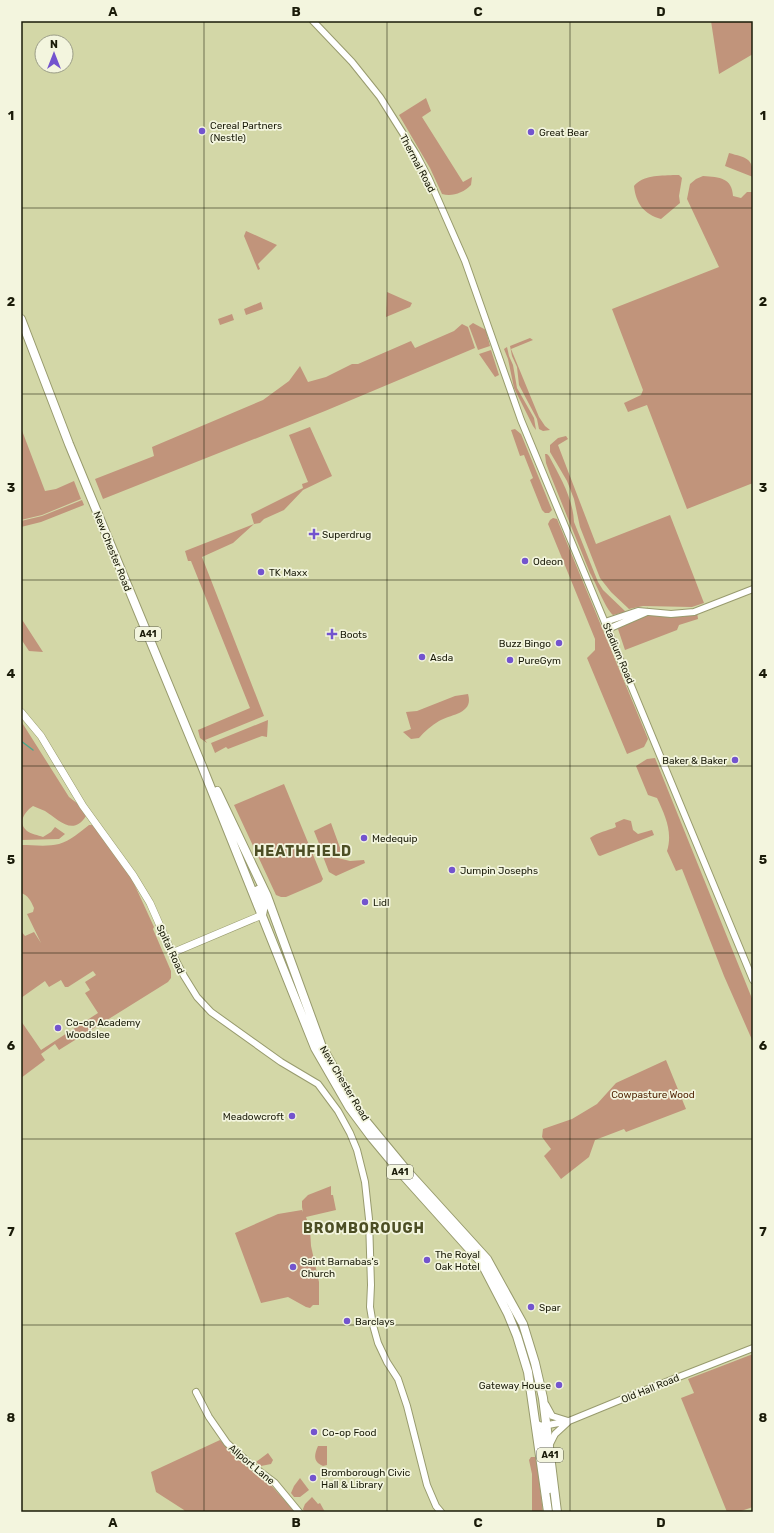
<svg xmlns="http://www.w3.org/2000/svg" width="774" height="1533" font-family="Rubik,sans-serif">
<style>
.green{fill:#c1947b}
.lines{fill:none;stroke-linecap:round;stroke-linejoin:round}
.stream{stroke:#4ba78b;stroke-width:1.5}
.tertiary-casing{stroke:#989b6e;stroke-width:8}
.secondary-casing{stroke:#989b6e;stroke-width:8}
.trunk-casing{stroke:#989b6e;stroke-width:10}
.tertiary{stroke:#fff;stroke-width:6}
.secondary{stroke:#fff;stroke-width:7}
.trunk{stroke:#fff;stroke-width:8}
.grid{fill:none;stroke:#1a1b09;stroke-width:1;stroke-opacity:0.55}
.poi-dot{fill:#7354ce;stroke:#f3f5de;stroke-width:1.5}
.labels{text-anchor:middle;stroke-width:3.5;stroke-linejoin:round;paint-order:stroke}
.shield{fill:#f3f5de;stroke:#5b5c49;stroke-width:1}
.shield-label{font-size:9px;font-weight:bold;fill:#1a1b09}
.poi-label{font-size:10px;fill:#1a1b09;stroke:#f3f5de;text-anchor:start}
.street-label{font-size:10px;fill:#1a1b09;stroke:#f3f5de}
.park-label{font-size:10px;fill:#542809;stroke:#f3f5de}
.district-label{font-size:14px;font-weight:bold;letter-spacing:1px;fill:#4c4e24;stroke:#f3f5de}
.neatline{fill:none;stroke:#1a1b09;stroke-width:1.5}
.grid-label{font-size:13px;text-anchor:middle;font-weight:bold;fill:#1a1b09}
</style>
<rect width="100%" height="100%" fill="#d3d7a7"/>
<!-- green -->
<path class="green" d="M711 21H753V54L719 74Z
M426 98 431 111 422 117 463 182 472 177 471 185C463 193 452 197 442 194L430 168 399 115Z
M729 153C746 158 753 157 753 177L725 166Z
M673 175H679L682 178 679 196 680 203 661 219C644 214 636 204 634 186 643 175 659 176 673 175Z
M703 176C720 177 732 178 733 196L741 198 747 192H753V483L687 509 647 405 628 412 624 403 641 395 643 390 612 309 719 267 687 199 690 184 696 179Z
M246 231 277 245 258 264 260 269 258 270 244 236Z
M387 292 412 303 410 307 386 317Z
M261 302 263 309 246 315 244 309Z
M232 314 234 320 220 325 218 319Z
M473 323 486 330 490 346 478 350 469 326Z
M462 324 468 327 475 348 325 411 103 499 95 479 154 456 152 447 263 400 289 381 300 366 308 382 326 377 352 364H358L411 341 415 348 454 331Z
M530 338 533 340 511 349 539 417 545 426 550 430 543 431 539 429 537 419 519 385 517 367 512 356 510 346Z
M507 347 509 356 513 365 517 388 534 418 536 430 533 426 514 388 508 359 504 349Z
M491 350 499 375 495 377 479 354Z
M310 427 332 476 303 490 284 510 264 519 260 523 254 524 233 543 202 557 264 716 205 740 207 743 200 738 198 730 250 708 191 561H188L185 551 254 524 251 514 303 488 302 484 308 482 289 435Z
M21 428 45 491 56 489 74 481 81 499 42 515 21 520Z
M515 429 521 434 552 510 549 513H545L542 510 530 480 533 478 524 455 520 456 511 430Z
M566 436 568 439 558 445 596 544 670 515 704 603 692 607 643 606 629 609 611 592 600 578 580 527 574 499 567 481 550 452V445L558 438Z
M545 454H547L549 456C560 477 573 498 574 522L598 582 603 590 626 612 613 615C605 608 596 583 590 573L550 474 546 463Z
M82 500 84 505 41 522 21 527V521L42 516Z
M553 518 557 519 648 739 644 747 627 754 587 658 595 650V639L548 524 550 520Z
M697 612 698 619 679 625 677 630 625 650 618 629 624 624 648 614 683 617Z
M21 618 43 652 29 651 21 639Z
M468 694C474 714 451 714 439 721 431 726 425 731 419 738L411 739 403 732 411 729 406 712 417 711 455 696Z
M268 720 267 737 262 736 228 749 226 747 215 753 211 743Z
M21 721 69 797 78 804 86 816C73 837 58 819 45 811 41 809 37 808 33 806 25 811 17 823 27 831 31 834 38 835 43 837L51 832 55 827 65 834 59 839 21 840Z
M655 758 753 1001V1042L724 976 682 869 676 871 667 851C673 832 665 815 657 798L648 795 636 766 647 759Z
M284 784 323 879 321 882 286 897H281L276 895 234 805Z
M624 819 631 821 633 830 638 834 652 830 654 835 600 856 598 855 590 838C598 832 607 831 616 827L615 823Z
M331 823 343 856 322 851 314 831Z
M89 825H93L131 877 154 927 153 929 171 971V978L168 982 59 1050 55 1044 41 1054 45 1060 21 1078V1021L41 1050 98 1013 85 993 90 990 85 982 96 975 93 971 68 987H65L61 980 49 987 45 981 21 998V931L25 936 34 932 41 943 27 914 33 912 34 908C31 901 28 895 21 893V845C33 845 47 847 59 844 70 841 80 832 89 825Z
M322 854 350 861 364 860 365 863 336 876 329 872Z
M666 1060 686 1109 626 1132 624 1129 595 1140 589 1157 561 1179 544 1156 551 1149 542 1137 543 1129 572 1119 597 1104 616 1083Z
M331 1186V1195H333L336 1210 306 1217 310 1229 311 1246 319 1282V1305H313L310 1308 306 1307 288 1297 261 1303 235 1233 278 1214 302 1210 303 1212 302 1207V1201L308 1195Z
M753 1354V1507L738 1512H727L681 1398 694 1393 688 1379Z
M220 1440 235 1456 261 1479 266 1480 270 1484 295 1512H185L184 1510 156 1492 151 1472Z
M318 1446H327V1465L323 1466C313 1462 314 1455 318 1446Z
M268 1453 273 1460 271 1464 261 1466 256 1462Z
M531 1457H536L543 1512H532V1474L529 1460Z
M300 1478 309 1490 300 1497H294L291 1493 294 1486Z
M312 1497 318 1504 320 1503 325 1512H304L303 1509 305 1504Z"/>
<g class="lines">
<!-- stream -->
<path class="stream" d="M21 741 33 750"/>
<!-- tertiary casing -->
<g class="tertiary-casing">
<path id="tertiary" d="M313 21 352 62 380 97 416 154 429 179 465 261 521 420 753 980
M605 622 638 611 671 614 694 612 753 589
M608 629 647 612
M172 953 184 976 197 997 211 1012 281 1062 318 1084 338 1111 350 1133 357 1150 365 1182 369 1219 371 1285 370 1307 373 1325 378 1343 387 1362 398 1379 407 1406 427 1485 436 1506 441 1512
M196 1392 209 1417 227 1443 250 1464 275 1483 299 1512
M546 1405 552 1416 568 1421
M536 1423 539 1425 543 1426 569 1421 630 1396 753 1348
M546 1426 543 1429V1435L549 1490
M549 1446 555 1434 568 1422"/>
</g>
<!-- secondary casing -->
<g class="secondary-casing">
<path id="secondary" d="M21 712 41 736 83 806 133 875 150 903 172 953 262 915"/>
</g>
<!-- trunk casing -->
<g class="trunk-casing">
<path id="trunk" d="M21 319 69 444 202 766 315 1048 349 1107 372 1138 402 1174 481 1262 508 1314 517 1336 528 1372 548 1512
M217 791 267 896 322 1047 360 1114 408 1172 487 1259 523 1324 535 1363 543 1398 557 1512
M258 890 264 905 262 915"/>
</g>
<!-- tertiary -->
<use href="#tertiary" class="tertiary"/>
<!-- secondary -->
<use href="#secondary" class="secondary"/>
<!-- trunk -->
<use href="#trunk" class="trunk"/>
</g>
<!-- grid -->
<path class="grid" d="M204 21V1512M387 21V1512M570 21V1512M21 208H753M21 394H753M21 580H753M21 766H753M21 953H753M21 1139H753M21 1325H753"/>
<!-- markers -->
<g class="poi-dot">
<circle cx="202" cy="131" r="4"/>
<circle cx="531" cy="132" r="4"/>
<path d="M312 528h4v4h4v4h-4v4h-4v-4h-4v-4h4z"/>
<circle cx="525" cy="561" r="4"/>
<circle cx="261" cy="572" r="4"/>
<path d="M330 628h4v4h4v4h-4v4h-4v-4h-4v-4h4z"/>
<circle cx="559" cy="643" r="4"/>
<circle cx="422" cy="657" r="4"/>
<circle cx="510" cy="660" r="4"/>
<circle cx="735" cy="760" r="4"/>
<circle cx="364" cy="838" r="4"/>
<circle cx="452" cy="870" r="4"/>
<circle cx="365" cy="902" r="4"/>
<circle cx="58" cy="1028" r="4"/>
<circle cx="292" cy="1116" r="4"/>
<circle cx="427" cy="1260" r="4"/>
<circle cx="293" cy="1267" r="4"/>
<circle cx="531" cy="1307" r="4"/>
<circle cx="347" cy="1321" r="4"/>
<circle cx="559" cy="1385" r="4"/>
<circle cx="314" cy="1432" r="4"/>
<circle cx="313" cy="1478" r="4"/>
</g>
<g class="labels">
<!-- shield labels -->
<g class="shield">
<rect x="135" y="627" width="26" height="14" rx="3"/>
<rect x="387" y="1165" width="26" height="14" rx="3"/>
<rect x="537" y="1448" width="26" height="14" rx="3"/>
</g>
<g class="shield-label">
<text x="148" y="637">A41</text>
<text x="400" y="1175">A41</text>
<text x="550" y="1458">A41</text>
</g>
<!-- poi labels -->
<g class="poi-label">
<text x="210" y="129">Cereal Partners<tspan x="210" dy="12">(Nestle)</tspan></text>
<text x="539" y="136">Great Bear</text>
<text x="322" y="538">Superdrug</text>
<text x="533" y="565">Odeon</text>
<text x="269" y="576">TK Maxx</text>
<text x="340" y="638">Boots</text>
<text x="551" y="647" text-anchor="end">Buzz Bingo</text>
<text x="430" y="661">Asda</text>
<text x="518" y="664">PureGym</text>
<text x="727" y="764" text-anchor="end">Baker &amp; Baker</text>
<text x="372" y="842">Medequip</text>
<text x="460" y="874">Jumpin Josephs</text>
<text x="373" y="906">Lidl</text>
<text x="66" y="1026">Co-op Academy<tspan x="66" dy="12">Woodslee</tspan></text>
<text x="284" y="1120" text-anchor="end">Meadowcroft</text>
<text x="435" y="1258">The Royal<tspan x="435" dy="12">Oak Hotel</tspan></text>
<text x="301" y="1265">Saint Barnabas's<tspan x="301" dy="12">Church</tspan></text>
<text x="539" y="1311">Spar</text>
<text x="355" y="1325">Barclays</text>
<text x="551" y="1389" text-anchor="end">Gateway House</text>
<text x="322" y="1436">Co-op Food</text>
<text x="321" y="1476">Bromborough Civic<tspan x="321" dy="12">Hall &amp; Library</tspan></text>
</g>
<!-- street labels -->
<g class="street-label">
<text transform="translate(418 163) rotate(62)" y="4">Thermal Road</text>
<text transform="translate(113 551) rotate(68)" y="4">New Chester Road</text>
<text transform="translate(619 653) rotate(67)" y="4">Stadium Road</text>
<text transform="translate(171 949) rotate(65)" y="4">Spital Road</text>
<text transform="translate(345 1083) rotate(59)" y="4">New Chester Road</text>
<text transform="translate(650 1388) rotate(-22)" y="4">Old Hall Road</text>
<text transform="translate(252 1464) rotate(40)" y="4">Allport Lane</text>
</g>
<!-- park labels -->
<g class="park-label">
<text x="653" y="1098">Cowpasture Wood</text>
</g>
<!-- district labels -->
<g class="district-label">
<text x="303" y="856">HEATHFIELD</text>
<text x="364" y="1233">BROMBOROUGH</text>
</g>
</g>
<!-- border -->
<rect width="774" height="1533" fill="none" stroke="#f3f5de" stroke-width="44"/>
<!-- north arrow -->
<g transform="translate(54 54)"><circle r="19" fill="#f3f5de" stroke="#9c9e89"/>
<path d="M0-3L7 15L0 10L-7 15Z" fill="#7354ce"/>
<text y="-6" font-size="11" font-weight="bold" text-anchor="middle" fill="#1a1b09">N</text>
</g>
<rect x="22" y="22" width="730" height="1489" class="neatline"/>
<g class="grid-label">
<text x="113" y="16">A</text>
<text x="296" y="16">B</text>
<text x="478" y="16">C</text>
<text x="661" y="16">D</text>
<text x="11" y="120">1</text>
<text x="763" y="120">1</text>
<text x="11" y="306">2</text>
<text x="763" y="306">2</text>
<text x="11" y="492">3</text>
<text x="763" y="492">3</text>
<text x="11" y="678">4</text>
<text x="763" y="678">4</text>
<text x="11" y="864">5</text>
<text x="763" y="864">5</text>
<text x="11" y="1050">6</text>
<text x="763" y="1050">6</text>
<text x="11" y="1236">7</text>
<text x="763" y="1236">7</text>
<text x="11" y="1422">8</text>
<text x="763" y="1422">8</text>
<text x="113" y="1527">A</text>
<text x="296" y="1527">B</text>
<text x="478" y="1527">C</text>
<text x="661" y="1527">D</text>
</g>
</svg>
